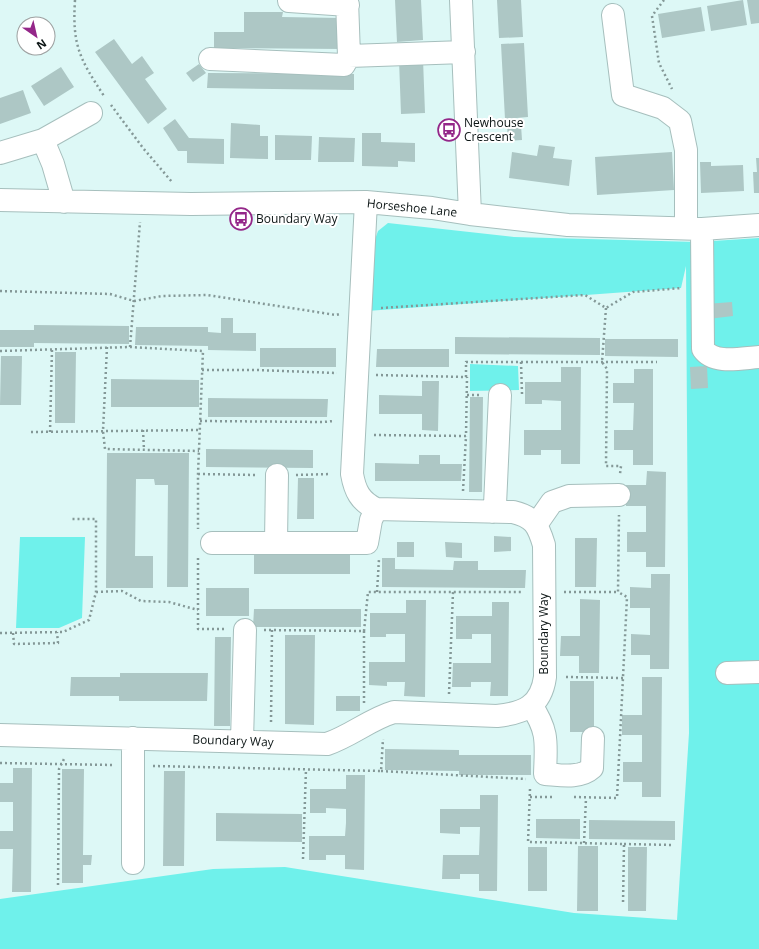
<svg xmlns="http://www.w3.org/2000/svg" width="759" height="949" font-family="'Open Sans',sans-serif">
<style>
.green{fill:#6ff1eb}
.building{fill:#adc7c5}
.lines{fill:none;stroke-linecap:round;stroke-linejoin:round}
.minor-casing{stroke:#a6bfbd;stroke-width:24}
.path{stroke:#849897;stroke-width:2.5;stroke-dasharray:2 3;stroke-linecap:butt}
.minor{stroke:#fff;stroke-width:22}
.labels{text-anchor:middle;stroke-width:4;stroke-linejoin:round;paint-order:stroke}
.poi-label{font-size:12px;fill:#0c1515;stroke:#fff;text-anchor:start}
.street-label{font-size:12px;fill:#0c1515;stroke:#fff}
</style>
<rect width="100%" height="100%" fill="#ddf8f6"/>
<!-- green -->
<path class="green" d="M388 223 514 237 697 242 759 238V949H0V899L213 869 285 867 574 913 677 920 689 733 686 266 681 288 367 311 371 251 378 231Z
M470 364 518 366 519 390 470 391Z
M20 537H85L82 618 59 628H16Z"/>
<!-- building -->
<path class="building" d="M395 0H421L423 40 397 42Z
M497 0H521L523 37 499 38Z
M743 0 747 25 711 31 707 6Z
M747 0H759V23L751 24Z
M701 7 705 31 662 38 658 14Z
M244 12H283L282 17 342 18V49L214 48V32H244Z
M114 39 132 64 142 56 154 73 145 79 167 109 148 124 95 52Z
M524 43 528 117 505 119 501 44Z
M423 59 425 113 401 114 399 60Z
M199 64 206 73 193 82 186 73Z
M61 67 74 87 44 106 31 86Z
M208 73 354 74V90L207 88Z
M23 90 31 113 0 124V98Z
M175 119 189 138 224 139V164L187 163V151H178L163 128Z
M231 123 260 125V136H268V159L230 158Z
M507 125H521L522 140 508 141Z
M362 133H381V142L415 143V162L398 161V167L362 166Z
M275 135 312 136 311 160H275Z
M319 137 355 138 354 162H318Z
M539 145 555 147 553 158 572 160 569 186 509 178 512 152 537 156Z
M672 152 674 190 597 195 595 157Z
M756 158H759V193H754L753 172H757Z
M700 162H711V166L743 165 744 191 701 193Z
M732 302 733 316 708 319 706 304Z
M221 318H233V333H256V351L208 350V346L135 345 136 327H208V332L221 333Z
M34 325 129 326V344L34 343V347H0V330H34Z
M455 337 600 338V355L455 354Z
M605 339H678V357L605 356Z
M260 348H336V367H260Z
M377 349H449V367H376Z
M55 352H76L75 423H55Z
M1 356H22L21 405H0Z
M707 366 708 388 691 389 690 367Z
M561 367H581L580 464H561V450H541V455H524V430H561V401L542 400V404H525V382H561Z
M634 369H653V465H633V450H614V430H633L634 403H613V383H634Z
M111 379 199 380V407H111Z
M422 381H439L438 431 422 430V414H379V395L422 396Z
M470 397H483L482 492H469Z
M208 398 328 399 327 417H208Z
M206 449 313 450V468L206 467Z
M107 453H189L188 587H167L168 485H155L154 479H136L135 556H153V588H106Z
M419 455H440V464H462L461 481H375V463L419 464Z
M647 471 666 472 665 567H646V552H627V532H646V506H626V485H646Z
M298 478H314V519H297Z
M494 536 511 537V551L494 552Z
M575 538H597L596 587H575Z
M397 542H414V557H397Z
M445 542 462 543V558L446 557Z
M254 555H350V574H254Z
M382 558H395V569L453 570 454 561H478V570H526L525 588 382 587Z
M651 574H670L669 669H650V655H631V634L650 635V608H630V587L651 588Z
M206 588H249V616H206Z
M580 599 600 600 599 673H579V656H560L561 636H580Z
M406 600H426L425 697 404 696 405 682H387V686L369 685V662H405V634H386V637H370V613H406Z
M492 602H509L508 696H490L491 682H471V687H452L453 663H491V634H472V639H456V616H492Z
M254 609H361V627H253Z
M285 635H315L314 725 285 724Z
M215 637H231L230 726H214Z
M120 673H208L207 701H119V696H70L71 677H120Z
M642 677H662L661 797H642V782H623V762H642V735H622V715H642Z
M570 681H594V732H570Z
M336 696H360V711H336Z
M385 749 459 750V755H531V775H459V771L385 770Z
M13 768H32L31 892H12L13 849H0V831H13V802H0V783H13Z
M62 769H84L83 855H92L91 865H83V883H62Z
M164 771H185L184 866H163Z
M346 775H365L364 870 345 869V855H326V860H309V836H345L346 823V809L326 808V813H310V789H346Z
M480 795H498L497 891H479V874H460V879H442L443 855H479L480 827H460V834L440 833V809H480Z
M216 813 302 814V842L216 841Z
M536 819H580V839L536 838Z
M589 820 675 821V840L589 839Z
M578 846H598V911H577Z
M528 847H547V891H528Z
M628 847H647L646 911H628Z"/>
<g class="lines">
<!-- minor casing -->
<g class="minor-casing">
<path id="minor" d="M347 0 349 56
M461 0 470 214
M289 1 348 5
M613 15 623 95 663 108 680 121 686 150V228
M210 59 344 65 349 56 464 52
M43 140 53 164 64 202
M0 153 43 140 91 113
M0 200 191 204 366 202 432 208 470 214 568 225 702 229 759 225
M702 229 703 349C714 365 742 358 759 357
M492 512 495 505 500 395
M536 525 552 502 569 496 619 495
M276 542 277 475
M212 543H367L371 520 376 509
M727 673 759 672
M531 705C549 732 546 743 545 774 560 775 580 779 592 768L593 738
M0 735 327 744C351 736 370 719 394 712L497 716C524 713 541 706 545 677L544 545C538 525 534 517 513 512L376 509C360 501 355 491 352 474L366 202
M242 741 245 630
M133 863V738"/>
</g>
<!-- path -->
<path class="path" d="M75 0C72 46 80 59 104 96
M664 0 652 16 659 63 672 89
M111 105 143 148 172 182
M0 291 110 294 134 301 162 296 207 295 336 315 340 314
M381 308 585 295 606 308 633 292 681 288
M606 308 602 362 607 369 606 466H621L620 474
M107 347 103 431 105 449 199 451
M130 347 140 222
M0 351 130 347 203 351 198 474V529
M521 362 522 394
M202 370H256L337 373
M376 375 466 377V362H657
M467 395H479
M200 421 323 422 334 421
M143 430 144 450
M31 432 200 430
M50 432 52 349
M374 435 466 436 467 377
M198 474 257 475
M296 475 331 474
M463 491 466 436
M198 558V629H225
M96 592 122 591 141 601 169 602 198 610
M377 592 379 559
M564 592H618
M264 630 364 631 368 592H523
M0 633 63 632 89 620 96 592V519H71
M13 633 14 644 58 643 57 632
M566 677 623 678
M449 694 453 592
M364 703V631
M271 722 272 630
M0 763 112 765
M153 766 381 771 383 739
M381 771 526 779
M530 789 528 842 624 844 623 904
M530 797H555
M574 797 617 798 627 597 618 592 619 515
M584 843 586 798
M624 844 673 845
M303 859 306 769
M58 885 59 769 65 757"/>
<!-- minor -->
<use href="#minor" class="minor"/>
</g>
<!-- icons -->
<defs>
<g id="bus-ring" transform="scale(1.15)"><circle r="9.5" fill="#fff" stroke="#942789" stroke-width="1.5"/><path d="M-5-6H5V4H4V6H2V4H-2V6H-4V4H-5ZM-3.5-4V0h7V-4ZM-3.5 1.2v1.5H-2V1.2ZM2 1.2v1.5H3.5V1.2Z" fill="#942789"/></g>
</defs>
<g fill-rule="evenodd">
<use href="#bus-ring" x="449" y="130"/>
<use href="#bus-ring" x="241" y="219"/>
</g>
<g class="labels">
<!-- poi labels -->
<g class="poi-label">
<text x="464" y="127">Newhouse<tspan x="464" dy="14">Crescent</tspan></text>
<text x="256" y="223">Boundary Way</text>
</g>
<!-- street labels -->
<g class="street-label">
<text transform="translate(412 208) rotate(6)" y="4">Horseshoe Lane</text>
<text transform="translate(544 634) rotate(-90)" y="4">Boundary Way</text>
<text transform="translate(233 741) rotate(2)" y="4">Boundary Way</text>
</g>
</g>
<!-- north arrow -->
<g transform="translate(36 36) rotate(146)"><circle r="19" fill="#ffffff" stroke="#9ea1a1"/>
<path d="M0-3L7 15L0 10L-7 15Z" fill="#942789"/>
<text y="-6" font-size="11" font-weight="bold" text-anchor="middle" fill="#0c1515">N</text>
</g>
</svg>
